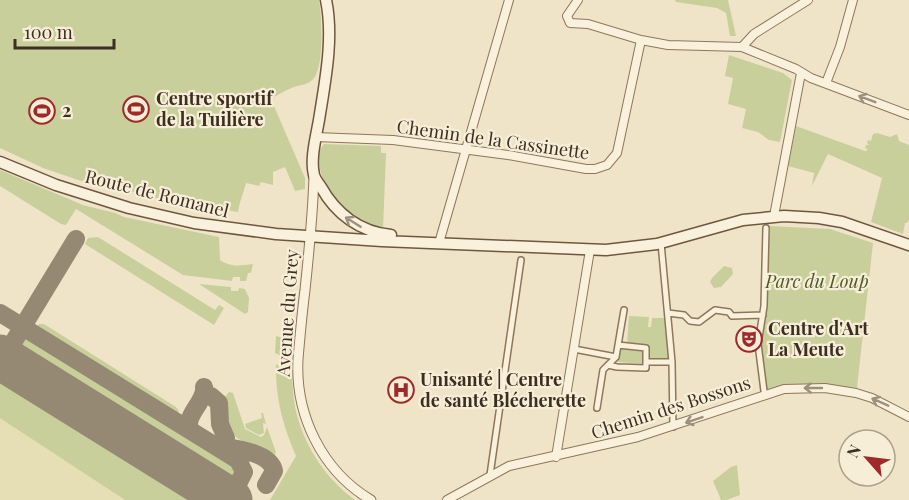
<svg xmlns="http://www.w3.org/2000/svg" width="909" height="500" font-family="'Playfair Display',serif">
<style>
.farmland{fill:#e6deb5}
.green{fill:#c9cf9b}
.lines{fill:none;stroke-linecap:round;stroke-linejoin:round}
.taxiway{stroke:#968974;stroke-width:18}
.runway{stroke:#968974;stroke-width:45}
.pedestrian-casing{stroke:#8d765c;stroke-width:8}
.minor-casing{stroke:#8d765c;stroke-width:10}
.tertiary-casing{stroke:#8d765c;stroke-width:11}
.secondary-casing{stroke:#6f573f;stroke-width:13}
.pedestrian{stroke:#faf1dc;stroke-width:5}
.minor{stroke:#faf1dc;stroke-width:8}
.tertiary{stroke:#faf1dc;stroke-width:9}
.secondary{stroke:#faf1dc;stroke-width:10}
.oneway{stroke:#9c907e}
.labels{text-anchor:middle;stroke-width:4.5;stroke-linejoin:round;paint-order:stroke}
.poi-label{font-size:18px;font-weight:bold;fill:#3d2e20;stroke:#f7eed8;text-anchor:start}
.street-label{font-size:18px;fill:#3d2e20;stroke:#f7eed8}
.park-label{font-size:18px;font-style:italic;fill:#4d5a26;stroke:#f7eed8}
</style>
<rect width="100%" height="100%" fill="#f0e4c8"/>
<!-- farmland -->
<path class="farmland" d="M0 417 125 500H0Z"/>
<!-- green -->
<path class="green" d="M0 0H319C322 17 325 72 311 81 307 84 302 85 297 86 288 89 279 94 271 99L305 178V189L295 191 285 167 273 172V185L261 182 259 186 246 183C243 195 240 200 238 212L150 197 117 187 106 188 93 185 43 168 0 148Z
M675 0H728L736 36H730L726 13 717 8 676 2Z
M729 55 783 73 792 80 780 142 769 140 758 132 742 128 746 109 728 104 733 78 725 76Z
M796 126 865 151 868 150 865 148 866 145H869L867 143 868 140 871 141 873 134 877 133 890 137 897 134 899 141 909 145V220L907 223H905L903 234 871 222 882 178 828 154 812 186 814 173 788 166Z
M324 144 381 146V153H386L383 230C370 226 355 220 345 211 330 199 309 161 324 144Z
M0 170 83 205 115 213 124 217 219 237 220 260C230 267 240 266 253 264L251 273H248L246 281H240V277H233L232 281 183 275 76 209 66 225 61 224 0 186Z
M770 226 830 229 873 243 857 388 826 385 798 384 767 390 759 343Z
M98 237 215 310 219 305 224 308 214 325 85 244 88 238Z
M724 266 732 268 733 274 721 287 714 288 710 282 712 278Z
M199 284 231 287V291H238L239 288 245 289 249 298 248 312 245 314Z
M629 316 649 317 648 327H651L652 318H666L669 360 647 359V351L627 344Z
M39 324H44L176 407 179 411 178 414 171 415 38 333 36 329Z
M276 336 283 338 290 337 289 358H286L275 353Z
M30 337 233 463 238 468 237 478 232 482 222 481 21 357 16 349C17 341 22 337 30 337Z
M620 348 645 350 643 364 618 362Z
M276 364 291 374C293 385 293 396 295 407 303 444 324 477 355 500H270L296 456C283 426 275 398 276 364Z
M0 371 207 500H125L0 418Z
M229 392 233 393 245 429 261 437 264 435 267 427 276 452 272 460 237 438 224 423V398Z
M261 413H263L266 424 263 423 264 433 259 435 246 428 245 424 262 418Z
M737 465 740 495 727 500H721L713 481 731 467Z"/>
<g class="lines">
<!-- taxiway -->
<path class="taxiway" d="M0 313 238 460 244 472 237 486 229 493 216 491
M14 341C8 353 12 362 22 371
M0 351 9 346 14 341 76 239
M203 397 211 396 219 403 220 424 226 438 222 445 216 446
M191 431C182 417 206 402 204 387
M224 447C238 449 271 453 274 471L266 485"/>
<!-- runway -->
<path class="runway" d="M0 357 230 500"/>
<!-- pedestrian casing -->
<g class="pedestrian-casing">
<path id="pedestrian" d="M661 243 672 362 673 427
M668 313 684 315 690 321 699 322 715 310 729 312 732 316 763 315
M618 345 646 348V362H672
M574 349 616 357
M608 365 617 367 646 368V362
M764 391 758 344 764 306 766 228
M597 408 603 370 616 357 624 310
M490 475 521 260"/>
</g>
<!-- minor casing -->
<g class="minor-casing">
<path id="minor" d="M578 0 567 16 570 23 588 24 641 40 668 45 742 47 796 69 811 78 909 115
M742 47 754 34 808 0
M826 83 840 47 853 0
M315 137 393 140 508 155 586 169H595L607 165 617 153 641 40
M774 216 801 73
M439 243 509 0
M556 457 590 250
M447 500 509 466 638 437 784 389 825 388 856 393 872 398 909 417"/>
</g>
<!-- tertiary casing -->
<g class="tertiary-casing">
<path id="tertiary" d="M314 175C313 214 309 252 305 290 302 313 300 336 298 359 295 415 322 471 371 500"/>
</g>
<!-- secondary casing -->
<g class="secondary-casing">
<path id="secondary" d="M326 0C334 38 325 82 319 120 316 137 310 159 314 175 315 179 319 184 321 187 336 214 360 232 391 235
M0 162 56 185 129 208 194 223 276 234 382 241 606 250 657 244 743 220 784 216 819 218 842 222 909 245"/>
</g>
<!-- pedestrian -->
<use href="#pedestrian" class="pedestrian"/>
<!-- minor -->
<use href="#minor" class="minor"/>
<!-- tertiary -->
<use href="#tertiary" class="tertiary"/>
<!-- secondary -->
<use href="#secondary" class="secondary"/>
</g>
<!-- one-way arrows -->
<defs><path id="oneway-shaft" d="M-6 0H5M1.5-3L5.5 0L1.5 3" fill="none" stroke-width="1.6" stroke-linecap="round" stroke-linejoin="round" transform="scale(1.5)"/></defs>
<g class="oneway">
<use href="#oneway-shaft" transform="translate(867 99) rotate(-159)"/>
<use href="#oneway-shaft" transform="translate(353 222) rotate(-148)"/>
<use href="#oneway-shaft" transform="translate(813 388) rotate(-180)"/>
<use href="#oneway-shaft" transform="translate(880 402) rotate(-156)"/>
<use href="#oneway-shaft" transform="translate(694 420) rotate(161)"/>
</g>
<!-- icons -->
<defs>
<g id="stadium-ring" transform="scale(1.35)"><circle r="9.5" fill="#f7eed8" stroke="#9e2a2b" stroke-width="1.5"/><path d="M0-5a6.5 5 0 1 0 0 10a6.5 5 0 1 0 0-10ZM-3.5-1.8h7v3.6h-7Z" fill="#9e2a2b"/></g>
<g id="theatre-ring" transform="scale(1.35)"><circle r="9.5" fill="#f7eed8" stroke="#9e2a2b" stroke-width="1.5"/><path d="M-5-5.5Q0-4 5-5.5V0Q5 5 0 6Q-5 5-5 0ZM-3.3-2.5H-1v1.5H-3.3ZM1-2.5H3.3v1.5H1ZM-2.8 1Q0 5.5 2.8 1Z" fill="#9e2a2b"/></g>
<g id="hospital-ring" transform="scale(1.35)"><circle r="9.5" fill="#f7eed8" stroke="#9e2a2b" stroke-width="1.5"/><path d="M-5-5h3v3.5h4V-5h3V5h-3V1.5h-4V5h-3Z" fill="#9e2a2b"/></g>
</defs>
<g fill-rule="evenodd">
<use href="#stadium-ring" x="136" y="109"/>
<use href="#stadium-ring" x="42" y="111"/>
<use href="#theatre-ring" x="749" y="339"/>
<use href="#hospital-ring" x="401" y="390"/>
</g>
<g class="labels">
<!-- poi labels -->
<g class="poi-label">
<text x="156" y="105">Centre sportif<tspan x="156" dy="21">de la Tuilière</tspan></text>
<text x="62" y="117">2</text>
<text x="768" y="335">Centre d'Art<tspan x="768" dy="21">La Meute</tspan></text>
<text x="420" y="386">Unisanté | Centre<tspan x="420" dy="21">de santé Blécherette</tspan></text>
</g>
<!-- street labels -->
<g class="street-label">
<text transform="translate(493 140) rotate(8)" y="6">Chemin de la Cassinette</text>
<text transform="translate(157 194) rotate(14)" y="6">Route de Romanel</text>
<text transform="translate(288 313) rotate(-86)" y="6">Avenue du Grey</text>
<text transform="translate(671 408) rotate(-18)" y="6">Chemin des Bossons</text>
</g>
<!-- park labels -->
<g class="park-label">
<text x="817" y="288">Parc du Loup</text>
</g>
</g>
<!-- north arrow -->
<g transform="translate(867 458) rotate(298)"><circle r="28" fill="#f7eed8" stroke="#ada18e" stroke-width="1.5"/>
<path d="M0-4.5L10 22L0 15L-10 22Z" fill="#9e2a2b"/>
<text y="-9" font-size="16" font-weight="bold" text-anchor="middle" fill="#3d2e20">N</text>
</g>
<!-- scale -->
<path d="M15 39v9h99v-9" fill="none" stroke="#3d2e20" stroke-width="3"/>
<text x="24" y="39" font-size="18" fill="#3d2e20" stroke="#f7eed8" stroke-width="4.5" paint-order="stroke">100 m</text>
</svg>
